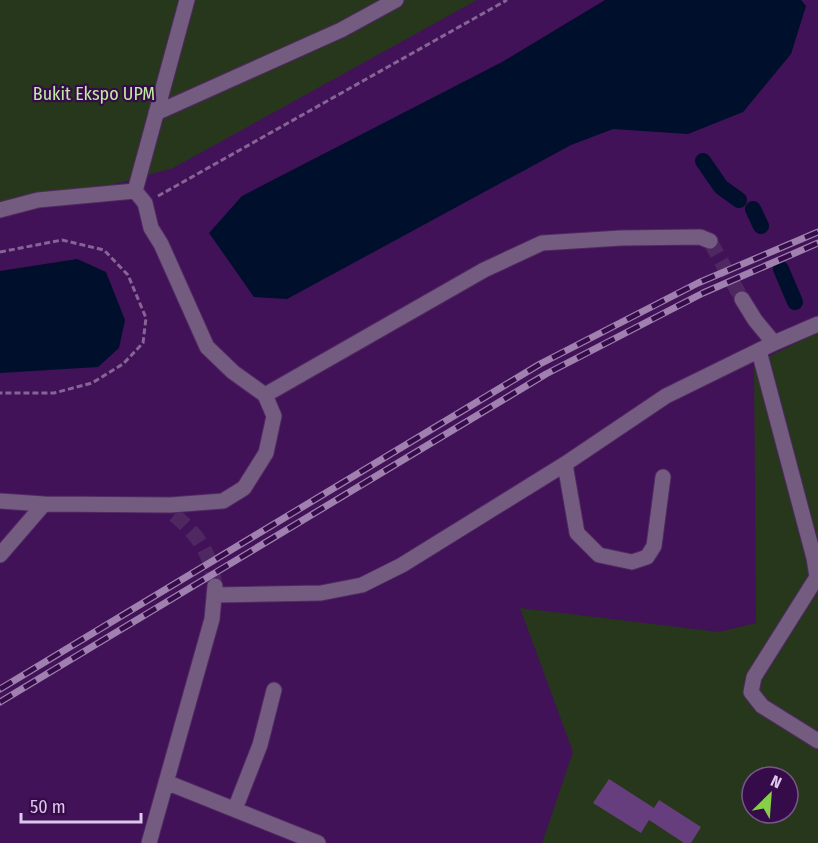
<svg xmlns="http://www.w3.org/2000/svg" width="818" height="843" font-family="'Fira Sans Condensed',sans-serif">
<style>
.built{fill:#411257;fill-rule:evenodd}
.green{fill:#27371b;fill-rule:evenodd}
.water{fill:#000f2b}
.lines{fill:none;stroke-linecap:round;stroke-linejoin:round}
.canal{stroke:#000f2b;stroke-width:16}
.building{fill:#673e7d}
.minor-tunnel{stroke:#4f2761;stroke-width:15;stroke-dasharray:15 8;stroke-linecap:butt}
.minor-casing{stroke:#512963;stroke-width:17}
.path{stroke:#866496;stroke-width:3;stroke-dasharray:6 3;stroke-linecap:butt}
.minor{stroke:#735c80;stroke-width:15}
.rail-casing{stroke:#9f80af;stroke-width:7}
.rail{stroke:#360b49;stroke-width:4.5;stroke-dasharray:14;stroke-linecap:butt}
.labels{text-anchor:middle;stroke-width:4.5;stroke-linejoin:round;paint-order:stroke}
.park-label{font-size:18px;fill:#beeb9f;stroke:#360b49}
</style>
<rect width="100%" height="100%" fill="#360b49"/>
<!-- built -->
<path class="built" d="M0 0H818V843H0ZM752 777H788V813H752Z"/>
<!-- green -->
<path class="green" d="M0 0H477L173 168 0 216Z
M818 332V843H542L573 752 520 608 719 632 756 623 754 364ZM752 777H788V813H752Z"/>
<!-- water -->
<path class="water" d="M605 0H801L806 6 791 54 743 112 688 134 613 129 571 145 287 299 254 297 209 233 242 196 502 62Z
M77 259 106 272 125 320 119 348 98 367 0 373V271Z"/>
<g class="lines">
<!-- canal -->
<path class="canal" d="M703 161 721 187 739 200
M753 209 761 226
M781 269 795 302"/>
</g>
<!-- building -->
<path class="building" d="M609 779 654 808 659 800 701 827 691 843H684L649 820 641 833 593 803Z"/>
<g class="lines">
<!-- minor-tunnel -->
<path class="minor-tunnel" d="M710 241 742 299
M174 515C199 535 211 554 215 586"/>
<!-- minor casing -->
<g class="minor-casing">
<path id="minor" d="M156 113 341 30 396 0
M135 191 187 0
M0 210 38 200 135 191 145 203 151 228 161 244 207 347 233 372 265 395 274 416 266 453 244 488 223 501 170 505 44 504 0 501
M742 299 755 320 774 343
M759 351 814 558 817 577 754 677 751 692 762 706 818 741
M265 395 484 270 542 243 621 238 700 237 710 241
M565 464 577 533 599 555 632 562 647 557 654 546 663 477
M0 555 44 504
M214 595 321 593 362 585 402 565 565 464 666 396 774 343 818 324
M166 782 318 843
M235 809 260 745 274 690
M149 843 212 619 215 586"/>
</g>
<!-- path -->
<path class="path" d="M158 196 507 0
M0 252 62 240 104 250 128 275 146 318 143 343 123 364 92 383 54 393H0"/>
<!-- minor -->
<use href="#minor" class="minor"/>
<!-- rail casing -->
<g class="rail-casing">
<path id="rail" d="M0 689 540 364 698 283 818 232
M0 702 546 374 703 293 818 243"/>
</g>
<!-- rail -->
<use href="#rail" class="rail"/>
</g>
<g class="labels">
<!-- park labels -->
<g class="park-label">
<text x="94" y="100">Bukit Ekspo UPM</text>
</g>
</g>
<!-- north arrow -->
<g transform="translate(770 795) rotate(25)"><circle r="28" fill="#360b49" stroke="#79568a" stroke-width="1.5"/>
<path d="M0-4.5L10 22L0 15L-10 22Z" fill="#88cf49"/>
<text y="-9" font-size="16" font-weight="bold" text-anchor="middle" fill="#dec7ec">N</text>
</g>
<!-- scale -->
<path d="M21 813v9h120v-9" fill="none" stroke="#dec7ec" stroke-width="3"/>
<text x="30" y="813" font-size="18" fill="#dec7ec" stroke="#360b49" stroke-width="4.5" paint-order="stroke">50 m</text>
</svg>
